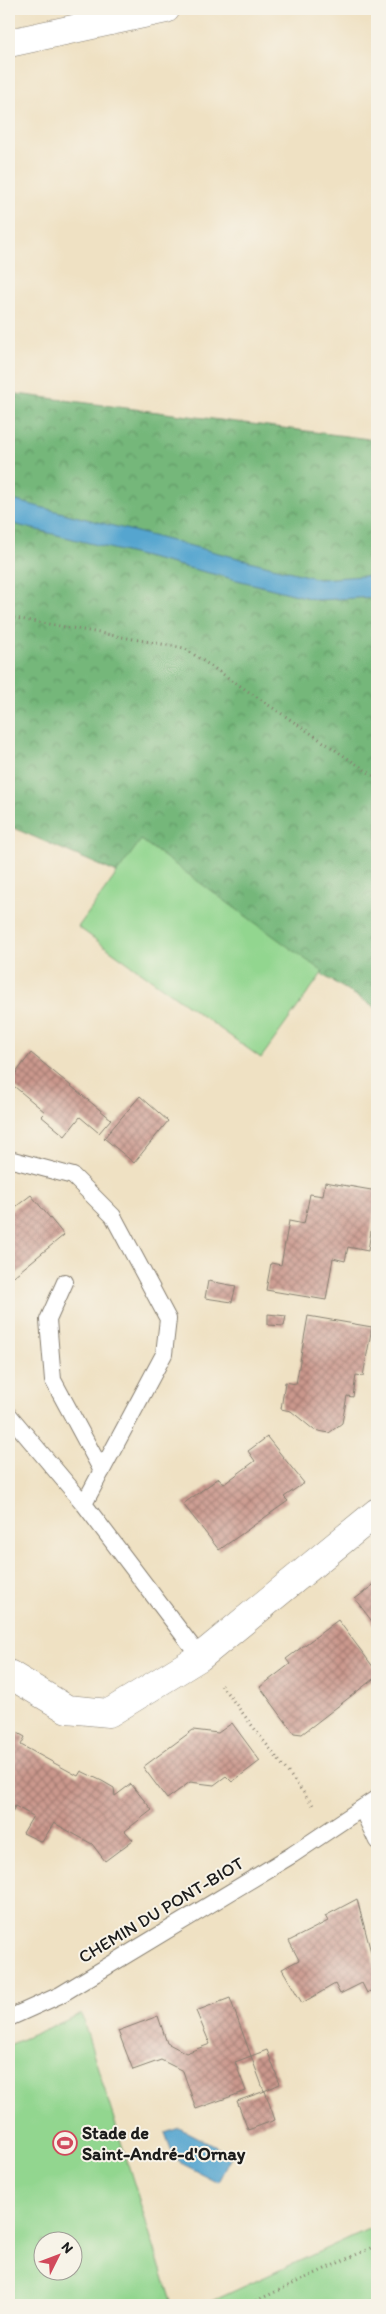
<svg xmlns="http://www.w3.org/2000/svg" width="386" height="2314" font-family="Itim,sans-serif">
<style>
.forest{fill:url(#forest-crowns);stroke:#486a4b}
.park{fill:#92d68f;stroke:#577956;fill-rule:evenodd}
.water{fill:#54a5cf;stroke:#386076}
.building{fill:url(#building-cross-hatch)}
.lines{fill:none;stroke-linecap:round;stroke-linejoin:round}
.lane-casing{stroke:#867e70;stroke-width:18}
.street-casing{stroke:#867e70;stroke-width:29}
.primary-casing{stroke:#867e70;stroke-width:29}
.path{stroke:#867e70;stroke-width:3;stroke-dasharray:1 4;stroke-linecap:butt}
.lane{stroke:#fff;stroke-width:16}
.street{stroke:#fff;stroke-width:28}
.primary{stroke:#fff;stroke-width:28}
.labels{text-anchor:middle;stroke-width:4;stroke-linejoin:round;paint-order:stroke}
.street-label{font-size:18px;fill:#1c1c1c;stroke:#f7f3e8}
.poi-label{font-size:18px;font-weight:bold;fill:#1c1c1c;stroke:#f7f3e8;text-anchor:start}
</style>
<defs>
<pattern id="forest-crowns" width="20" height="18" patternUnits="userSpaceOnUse" patternTransform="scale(1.25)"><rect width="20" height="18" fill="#75b77a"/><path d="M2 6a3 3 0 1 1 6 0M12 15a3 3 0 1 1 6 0" fill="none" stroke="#5f9463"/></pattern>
<pattern id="building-cross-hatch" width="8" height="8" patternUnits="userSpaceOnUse" patternTransform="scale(1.25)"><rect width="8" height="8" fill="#cb988d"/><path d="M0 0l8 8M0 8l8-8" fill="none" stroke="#a47b72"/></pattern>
</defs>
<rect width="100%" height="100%" fill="#f7f3e8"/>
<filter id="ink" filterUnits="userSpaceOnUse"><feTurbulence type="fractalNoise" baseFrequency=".02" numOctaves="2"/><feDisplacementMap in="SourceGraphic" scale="10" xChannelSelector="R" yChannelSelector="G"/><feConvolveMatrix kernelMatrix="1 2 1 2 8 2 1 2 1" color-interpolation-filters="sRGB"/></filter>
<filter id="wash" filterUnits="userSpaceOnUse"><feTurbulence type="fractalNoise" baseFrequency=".0096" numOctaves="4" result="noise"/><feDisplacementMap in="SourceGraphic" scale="20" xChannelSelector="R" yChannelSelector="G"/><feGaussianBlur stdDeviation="1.12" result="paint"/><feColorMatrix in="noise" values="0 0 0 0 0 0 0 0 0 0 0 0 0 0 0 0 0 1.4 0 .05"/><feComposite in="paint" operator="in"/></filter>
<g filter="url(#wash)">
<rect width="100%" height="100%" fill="#efe1c3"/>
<!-- forest -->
<path class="forest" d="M9 393 377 440V1009L273 944 228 921 9 826Z"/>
<!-- park -->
<path class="park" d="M141 840 323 972 261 1058 78 927Z
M81 2014 172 2305H9V2045ZM42 2242H72V2272H42Z
M377 2225V2305H204Z"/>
<!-- water -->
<path class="water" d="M9 499 319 579 377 575V597L317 600 9 523Z
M179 2128 232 2155 218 2182 175 2160 165 2133Z"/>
<g id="blocks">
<!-- building -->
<path class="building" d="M31 1053 111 1119 99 1133 80 1117 65 1136 41 1116 45 1112 9 1082Z
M140 1096 168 1121 134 1163 104 1138Z
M325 1182 377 1191 368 1251 348 1247 345 1261 333 1258 326 1300 266 1290 271 1263 281 1265 289 1221 304 1224 310 1194 323 1196Z
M31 1195 64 1235 9 1280V1212Z
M208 1281 236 1286 232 1302 205 1298Z
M268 1314 286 1316 284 1326 268 1325Z
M308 1316 372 1327 363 1376 356 1375 353 1397 347 1396 342 1423 329 1433 314 1430 291 1411 281 1409 285 1382 296 1384Z
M267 1437 304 1483 284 1497 288 1501 219 1550 183 1504 219 1478 224 1484 255 1461 248 1451Z
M377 1582V1628L355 1599Z
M338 1620 377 1672V1676L302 1734 294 1733 260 1687 290 1664 286 1659Z
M232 1723 260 1761 232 1782 226 1776 214 1785 190 1782 167 1799 143 1767 193 1730 218 1733Z
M9 1728 25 1737 21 1745 78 1776 81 1771 102 1781 114 1788 115 1796 131 1784 152 1810 125 1831 133 1840 105 1861 92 1844 54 1823 42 1842 23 1833 33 1816 15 1806 9 1819Z
M357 1899 377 1975V1987L367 1993 362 1983 340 1994 335 1984 302 2003 282 1969 299 1960 289 1941 328 1921 325 1916Z
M230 1998 251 2056 235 2062 246 2091 196 2109 183 2071 161 2060 133 2070 118 2031 158 2016 167 2043 186 2053 210 2044 196 2011Z
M267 2050 280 2084 264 2091 251 2056Z
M265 2091 275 2120 248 2130 237 2101Z"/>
</g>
</g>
<g filter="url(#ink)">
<use href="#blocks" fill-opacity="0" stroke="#867e70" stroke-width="1"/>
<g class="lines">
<!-- lane casing -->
<g class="lane-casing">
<path id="lane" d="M9 1159 73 1176 113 1216 168 1319 164 1354 84 1504
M65 1282 48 1320 53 1380 102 1471
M9 1415 84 1504 200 1657
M362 1809 377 1841
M9 2018 60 1995 292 1855 377 1798"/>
</g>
<!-- street casing -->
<g class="street-casing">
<path id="street" d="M9 1674 67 1709 109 1713 200 1657 377 1512"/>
</g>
<!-- primary casing -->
<g class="primary-casing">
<path id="primary" d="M9 43 166 9"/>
</g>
<!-- path -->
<path class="path" d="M9 617 184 648 377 778
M221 1685 313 1805
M247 2305 377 2245"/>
<!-- lane -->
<use href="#lane" class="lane"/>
<!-- street -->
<use href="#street" class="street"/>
<!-- primary -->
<use href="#primary" class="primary"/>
</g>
</g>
<!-- icons -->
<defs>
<g id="stadium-ring" transform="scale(1.25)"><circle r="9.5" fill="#f7f3e8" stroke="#d1495b" stroke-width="1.5"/><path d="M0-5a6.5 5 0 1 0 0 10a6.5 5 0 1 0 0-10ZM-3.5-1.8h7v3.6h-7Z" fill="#d1495b"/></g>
</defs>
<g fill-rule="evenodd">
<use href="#stadium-ring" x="65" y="2143"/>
</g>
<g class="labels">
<!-- street labels -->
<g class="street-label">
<text transform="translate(161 1910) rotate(-31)" y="6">CHEMIN DU PONT-BIOT</text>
</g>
<!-- poi labels -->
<g class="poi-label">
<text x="82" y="2139">Stade de<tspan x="82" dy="21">Saint-André-d'Ornay</tspan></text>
</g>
</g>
<!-- margin -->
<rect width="386" height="2314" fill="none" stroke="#f7f3e8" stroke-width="30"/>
<!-- north arrow -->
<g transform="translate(58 2256) rotate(48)"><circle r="24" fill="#f7f3e8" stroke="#9f9d96"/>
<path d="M0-4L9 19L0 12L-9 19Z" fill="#d1495b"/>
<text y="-8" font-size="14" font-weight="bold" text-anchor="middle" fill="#1c1c1c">N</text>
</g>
</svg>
